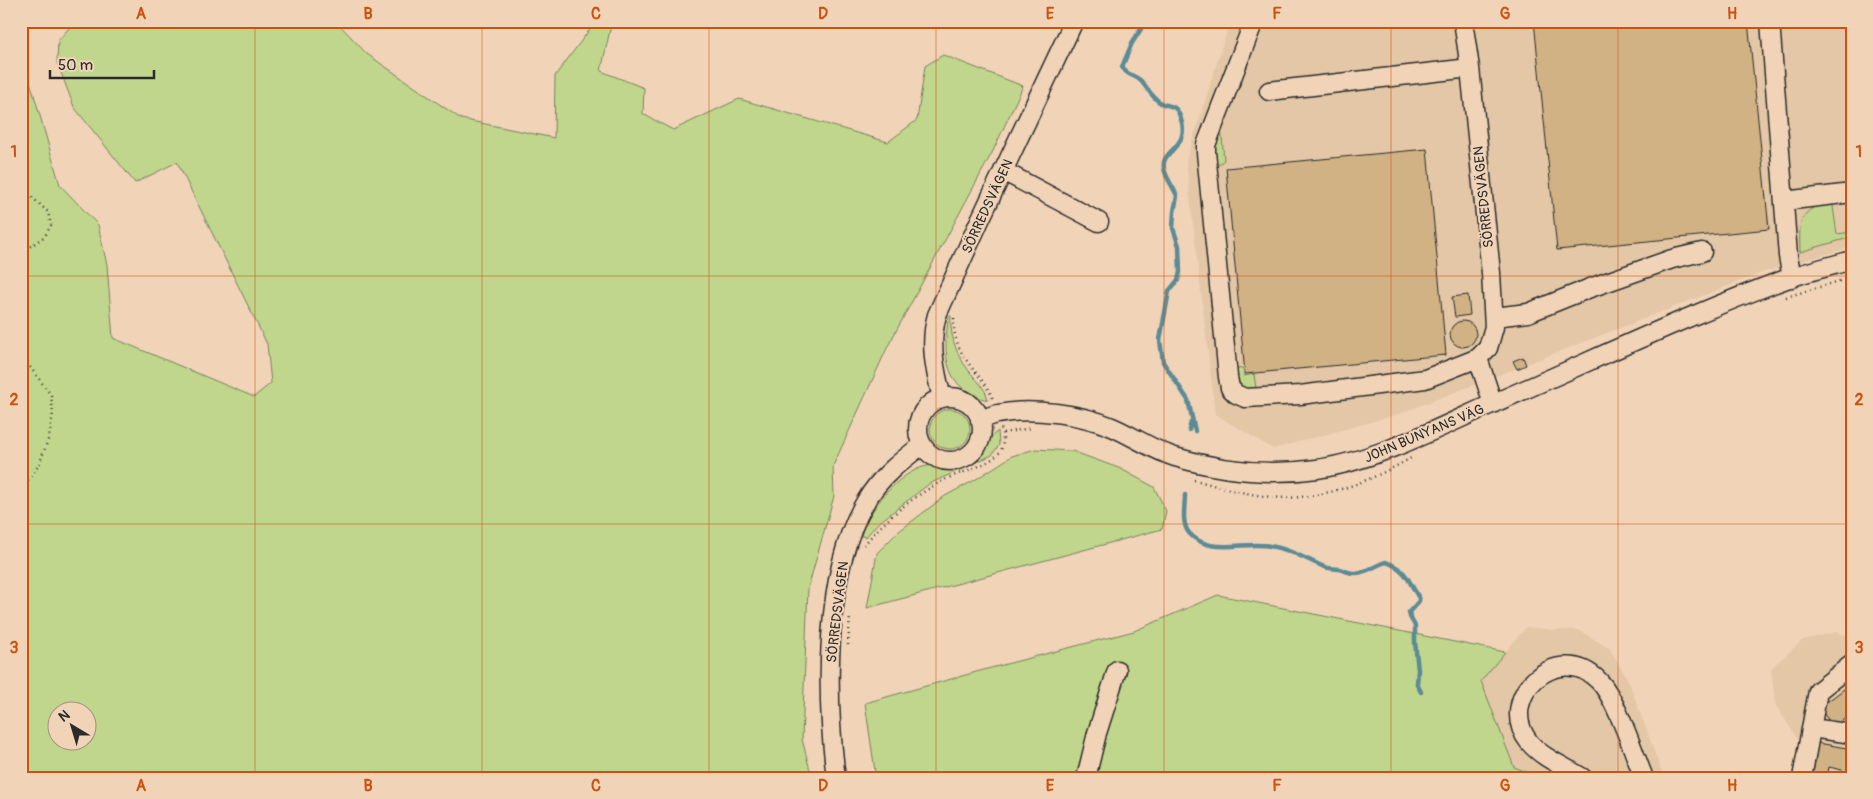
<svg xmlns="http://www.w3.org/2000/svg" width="1873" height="799" font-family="Pangolin,sans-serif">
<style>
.built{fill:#e3c7a6}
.green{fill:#c0d68c;stroke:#76805c;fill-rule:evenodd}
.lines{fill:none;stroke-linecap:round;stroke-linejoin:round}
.stream{stroke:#5c8a95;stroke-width:4.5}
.building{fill:#d1b284;stroke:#2b2b2b}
.minor-casing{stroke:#2b2b2b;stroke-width:21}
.path{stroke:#2b2b2b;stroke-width:2.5;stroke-dasharray:1 4;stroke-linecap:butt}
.minor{stroke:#f1d4b8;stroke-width:18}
.grid{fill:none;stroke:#cc5211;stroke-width:1;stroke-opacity:0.55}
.labels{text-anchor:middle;stroke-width:4;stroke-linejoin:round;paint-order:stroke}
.street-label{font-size:14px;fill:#2b2b2b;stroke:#f1d4b8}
.neatline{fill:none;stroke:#cc5211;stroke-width:2}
.grid-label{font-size:16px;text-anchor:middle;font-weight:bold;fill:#cc5211}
</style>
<rect width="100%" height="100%" fill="#f1d4b8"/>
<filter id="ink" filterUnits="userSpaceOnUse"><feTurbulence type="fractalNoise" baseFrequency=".02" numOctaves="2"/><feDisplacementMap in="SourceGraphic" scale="10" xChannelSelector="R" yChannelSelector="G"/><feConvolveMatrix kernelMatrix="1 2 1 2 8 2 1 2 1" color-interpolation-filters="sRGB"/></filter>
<g filter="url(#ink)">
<!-- built -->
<path class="built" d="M1230 21H1852V247L1764 272 1396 415 1273 449 1215 414 1186 161Z
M1526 627 1553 630H1579L1610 649 1629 682 1664 778H1542L1514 768 1481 681Z
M1836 632 1852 637V778H1791L1798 740 1775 704 1771 668 1803 640Z"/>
<!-- green -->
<path class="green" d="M75 21H112L125 28 171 21H336L367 54 461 119 554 138 555 76 596 21H612L601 71 644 88 643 114 673 130 739 99 888 142 917 120 925 66 943 55 1023 86 993 151 888 346 833 466 834 496 808 588 802 739 812 778H21V50L60 185 98 225 107 265 113 338 254 397 271 383 267 344 177 162 135 183 74 107 57 62 58 41ZM58 712H88V742H58Z
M1221 126 1224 160 1213 170 1211 146Z
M1832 200 1837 234 1852 232V237L1800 252C1799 218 1798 212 1832 200Z
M949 316H951C950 341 958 358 974 377 980 383 987 392 988 400 944 390 942 354 949 316Z
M1243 368 1244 376 1254 374 1256 389 1238 390 1233 370Z
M930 429a20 20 0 1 1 40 0a20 20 0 1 1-40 0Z
M998 431 999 445 992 455 929 484 877 524 866 537 861 536C868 508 904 464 936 465 947 466 955 469 966 464 981 456 985 440 998 431Z
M1035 449 1072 451 1121 469 1154 487 1166 511 1162 529 867 608 877 553 898 532 945 496 973 481 1012 456Z
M1218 595 1505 652 1481 681 1514 767 1542 778H876L865 703 987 669 1134 631Z"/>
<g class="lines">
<!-- stream -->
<path class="stream" d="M1146 21 1132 43 1122 67C1126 75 1134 75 1140 80 1147 87 1152 98 1161 103 1169 107 1175 104 1179 114 1194 148 1160 149 1164 168 1166 179 1173 186 1177 196L1174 212 1173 228 1179 246 1180 272 1178 280 1169 291 1160 340 1163 362 1188 400 1195 431
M1189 430 1191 422
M1185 495C1185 506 1181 523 1189 533 1209 556 1245 541 1270 546 1289 549 1306 559 1324 567 1329 569 1334 568 1339 569 1344 570 1349 573 1354 573 1365 574 1375 565 1386 562 1408 570 1408 581 1419 598V601L1409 612 1410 617 1415 626V642L1418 670 1417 684 1421 692"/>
</g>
<!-- building -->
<path class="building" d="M1534 21H1748L1769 229 1557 250Z
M1427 149 1446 355 1245 374 1226 168Z
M1468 295 1470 315 1455 317 1452 297Z
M1450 334a13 13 0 1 1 26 0a13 13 0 1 1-26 0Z
M1523 357 1526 365 1517 369 1513 361Z
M1852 683V713L1834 727 1819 708Z
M1818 743 1852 749V778H1840L1842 770 1829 767 1827 778H1812Z"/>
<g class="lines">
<!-- minor casing -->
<g class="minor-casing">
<path id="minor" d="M1254 21 1206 145V152L1228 377 1230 388 1236 394 1245 398 1300 395 1425 379 1478 358 1488 348 1494 327 1491 273 1470 68 1463 21
M1770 21 1788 256 1792 278
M1269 91 1470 68
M1003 171 1099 222
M1784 201 1852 193
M1494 317 1528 313 1590 288 1672 259 1702 252
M1478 358 1493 404
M918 429a32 32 0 1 1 64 0a32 32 0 1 1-64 0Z
M942 398C935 371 929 343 937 315L980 220 1074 21
M980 420C986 418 992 415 998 414 1031 407 1081 414 1112 427 1133 436 1153 450 1175 457 1222 471 1268 476 1317 469 1375 461 1440 427 1494 403 1592 361 1689 314 1789 278 1810 271 1831 266 1852 260
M1812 728 1852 734
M836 778C826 698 823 571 866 501 880 477 901 461 922 445
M1086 778 1097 733 1117 670
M1583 778C1566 767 1542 758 1529 742 1494 697 1559 639 1599 681 1616 698 1634 754 1644 778
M1802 778 1818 691 1852 664"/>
</g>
<!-- path -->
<path class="path" d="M21 187 48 212 51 225 45 236 21 253
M1786 297 1843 280
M954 318C952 359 980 368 994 401
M21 355 51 395 53 413 49 437 39 465 21 490
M1003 433 1031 428
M1194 480C1225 488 1267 501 1300 497 1338 494 1378 477 1411 458
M864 545C886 518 914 496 944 480 960 472 988 466 999 453 1005 446 1003 436 1001 428
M848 645 850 616"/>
<!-- minor -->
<use href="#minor" class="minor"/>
</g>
</g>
<!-- grid -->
<path class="grid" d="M255 21V778M482 21V778M709 21V778M936 21V778M1164 21V778M1391 21V778M1618 21V778M21 276H1852M21 524H1852"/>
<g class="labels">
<!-- street labels -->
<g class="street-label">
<text transform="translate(1483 197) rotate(-96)" y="5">SÖRREDSVÄGEN</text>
<text transform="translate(987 206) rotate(-65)" y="5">SÖRREDSVÄGEN</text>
<text transform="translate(1424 433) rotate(-23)" y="5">JOHN BUNYANS VÄG</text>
<text transform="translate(837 612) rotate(-83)" y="5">SÖRREDSVÄGEN</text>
</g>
</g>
<!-- margin -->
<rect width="1873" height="799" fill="none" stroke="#f1d4b8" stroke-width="55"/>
<!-- north arrow -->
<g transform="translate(72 726) rotate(322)"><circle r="24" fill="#f1d4b8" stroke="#a29080"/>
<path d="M0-4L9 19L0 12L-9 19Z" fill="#2b2b2b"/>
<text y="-8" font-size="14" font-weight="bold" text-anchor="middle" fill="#2b2b2b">N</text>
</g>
<!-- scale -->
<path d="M50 70v8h104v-8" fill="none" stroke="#2b2b2b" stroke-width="2.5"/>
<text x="58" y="70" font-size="15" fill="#2b2b2b" stroke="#f1d4b8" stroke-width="4" paint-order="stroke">50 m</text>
<rect x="28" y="28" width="1818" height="744" class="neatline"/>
<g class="grid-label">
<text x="141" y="19">A</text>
<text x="368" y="19">B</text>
<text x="596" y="19">C</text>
<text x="823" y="19">D</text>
<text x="1050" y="19">E</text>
<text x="1277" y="19">F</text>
<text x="1505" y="19">G</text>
<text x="1732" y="19">H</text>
<text x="14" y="157">1</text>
<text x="1859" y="157">1</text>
<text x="14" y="405">2</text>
<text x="1859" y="405">2</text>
<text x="14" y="653">3</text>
<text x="1859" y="653">3</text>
<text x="141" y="791">A</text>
<text x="368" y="791">B</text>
<text x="596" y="791">C</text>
<text x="823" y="791">D</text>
<text x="1050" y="791">E</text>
<text x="1277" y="791">F</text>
<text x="1505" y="791">G</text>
<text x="1732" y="791">H</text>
</g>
</svg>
